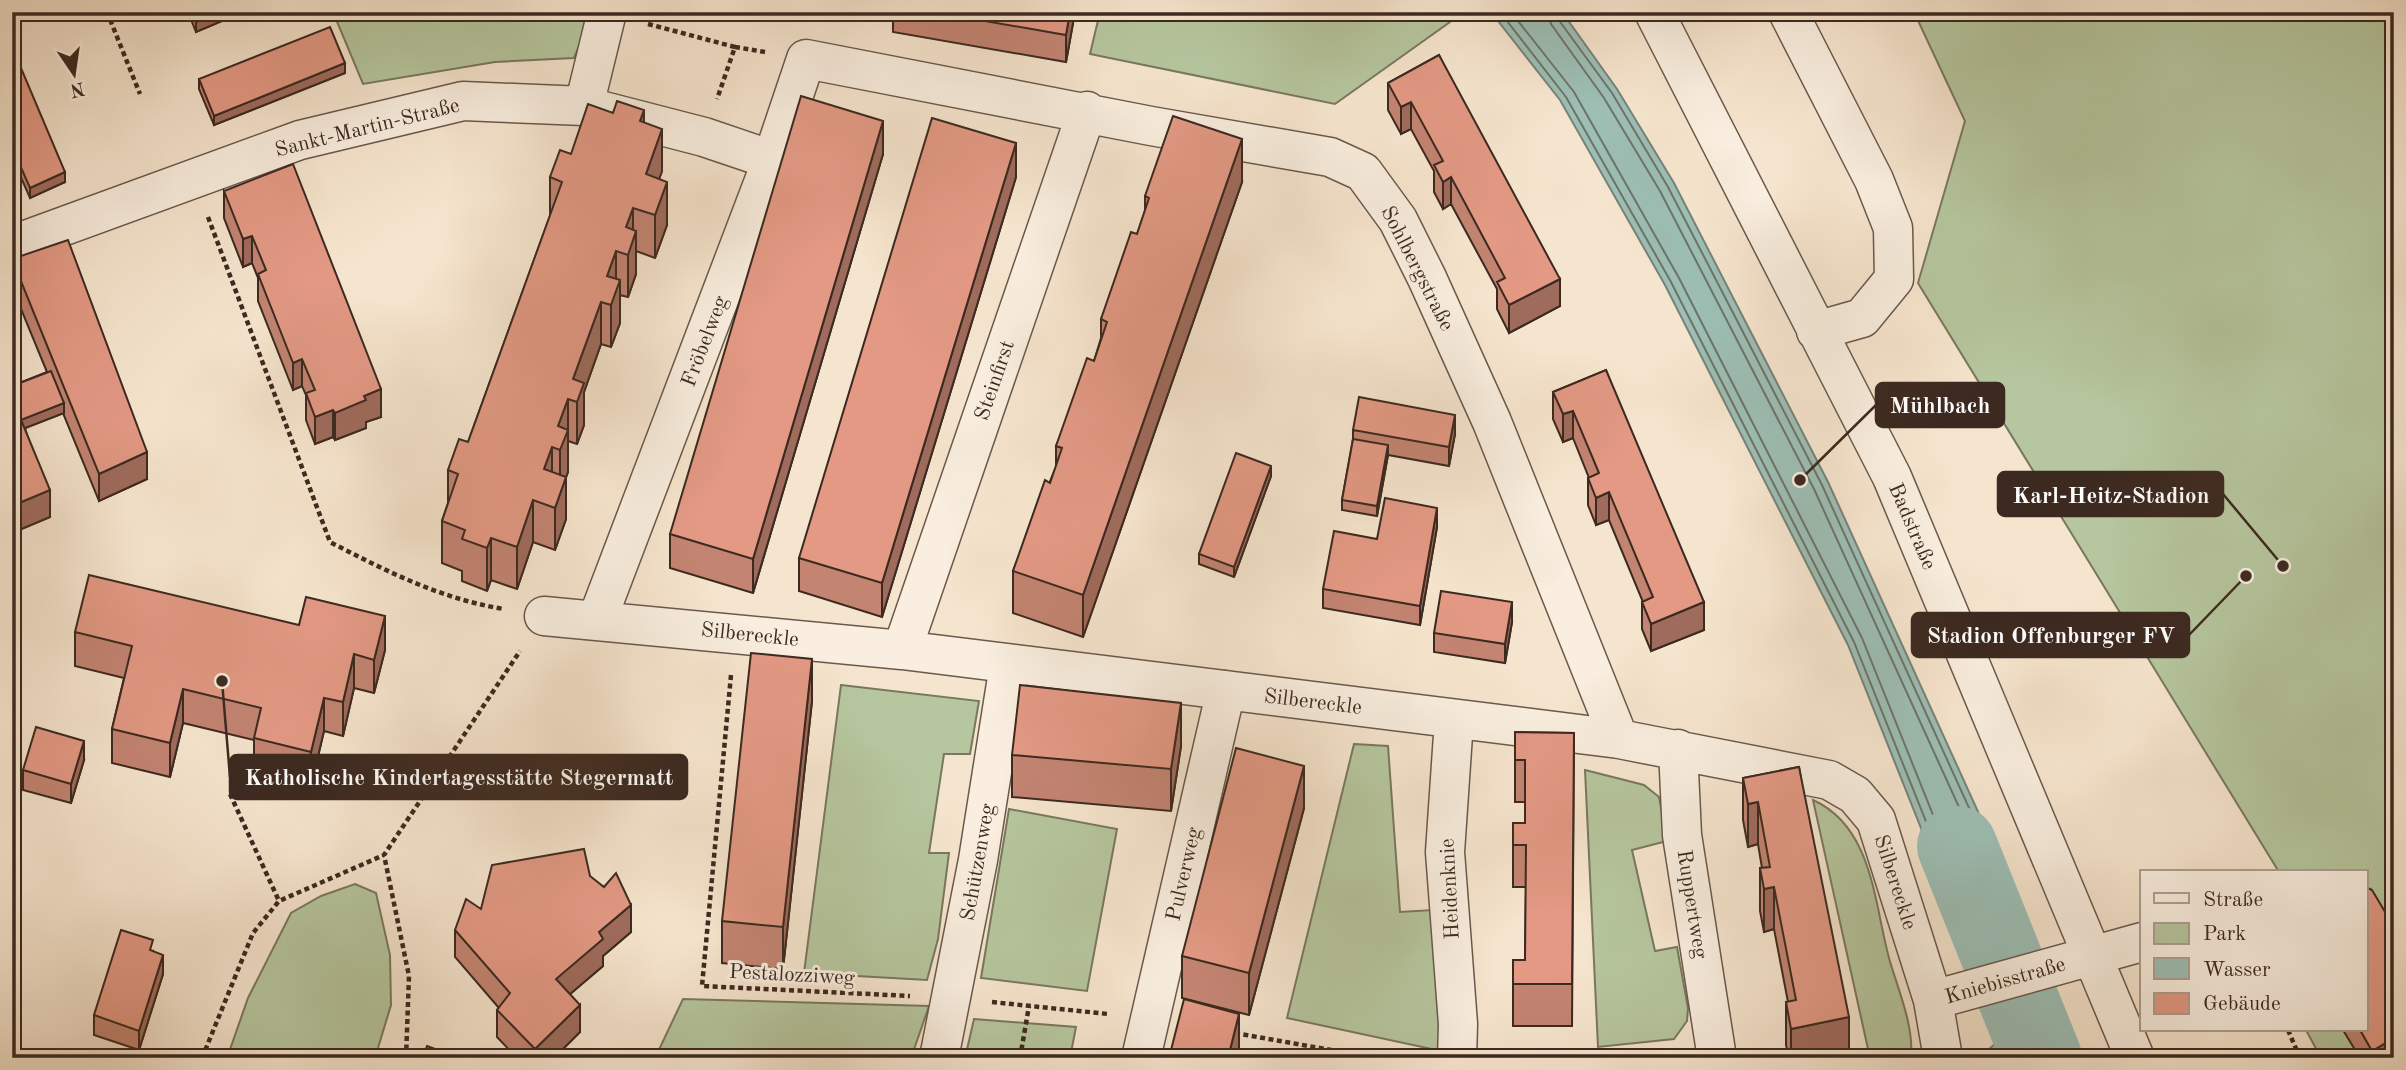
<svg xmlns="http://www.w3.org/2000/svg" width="2406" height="1070" font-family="'Old Standard TT',serif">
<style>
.green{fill:#b6c69e;stroke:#79785f;stroke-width:2}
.water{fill:#9dbfb5;stroke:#768379;stroke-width:2}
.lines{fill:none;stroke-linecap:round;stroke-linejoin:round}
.shore{stroke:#6c746a;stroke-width:2}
.river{stroke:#9dbfb5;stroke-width:80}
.minor-casing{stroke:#6a584c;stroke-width:41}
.path{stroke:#3c2920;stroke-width:4.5;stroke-dasharray:5 3.5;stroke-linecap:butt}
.minor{stroke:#f9eedf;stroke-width:38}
.wall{fill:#c38472;stroke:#3c2920;stroke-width:2}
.shaded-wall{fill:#9f6b5c;stroke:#3c2920;stroke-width:2}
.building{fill:#e39984;stroke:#3c2920;stroke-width:2}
.labels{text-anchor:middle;stroke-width:6;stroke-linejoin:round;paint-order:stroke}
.street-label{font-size:21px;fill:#3c2920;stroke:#f9eedf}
.leader{fill:none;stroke:#3c2920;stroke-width:2.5}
.callout-dot{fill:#3c2920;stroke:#f9eedf;stroke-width:2.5}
.callout{fill:#3c2920;stroke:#3c2920;stroke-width:2.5}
.callout-label{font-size:23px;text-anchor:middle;font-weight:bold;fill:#fff}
</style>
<rect width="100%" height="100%" fill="#f6e5ce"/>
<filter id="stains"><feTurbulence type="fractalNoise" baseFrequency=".00286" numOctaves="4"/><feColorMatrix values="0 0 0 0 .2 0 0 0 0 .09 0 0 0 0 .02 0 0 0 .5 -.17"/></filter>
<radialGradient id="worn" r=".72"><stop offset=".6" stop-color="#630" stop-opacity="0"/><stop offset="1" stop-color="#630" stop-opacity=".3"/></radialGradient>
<!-- green -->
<path class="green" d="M333 12H587L588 25 574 58 495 62 363 84Z
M1100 12H1464L1335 104 1090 54Z
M1914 12H2394V1058H2321L2306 1030H2366V872H2279L1918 283 1965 121Z
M841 685 979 701 970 754H944L929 853H949L938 939 927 980 804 973Z
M1354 744 1388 746 1400 912 1433 910 1441 1051 1287 1018Z
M1585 770 1644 785 1659 797 1667 841 1632 850 1655 951 1677 947 1688 1008 1687 1021 1674 1039 1598 1047Z
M1813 800C1873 827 1874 903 1889 958 1898 990 1914 1025 1911 1058H1870Z
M1009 809 1117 829 1087 991 981 978Z
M355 884 376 893 390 955 391 1005 375 1058H227L248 998 291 913 321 896Z
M683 999 929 1006 911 1058H655Z
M974 1019 1076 1027 1070 1058H965Z"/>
<!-- water -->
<path class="water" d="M1491 12H1562L1617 89 1674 183 1828 482 2030 926C2011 943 1996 948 1970 951L1848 645 1665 285 1560 100Z
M2028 1024 2062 1027 2071 1058H1991L1989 1049 2003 1037Z"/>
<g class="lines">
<!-- shore -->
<path class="shore" d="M1500 12 1566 97 1671 282 1854 642 1974 941C1990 946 2013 937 2021 922L1822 485 1668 187 1612 93 1558 19 1557 12
M1511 12 1574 92 1679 278 1862 638 1980 932C1990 936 2007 930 2010 919L1814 489 1660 191 1604 98 1551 24 1548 12
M1959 842 1964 843 1997 915 1991 922 1987 920 1958 846Z
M1997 1058 1998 1051C2015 1035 2033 1030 2056 1035L2064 1058"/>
<!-- river -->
<path class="river" d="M1957 846 2042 1058"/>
<!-- minor casing -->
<g class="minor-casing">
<path id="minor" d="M1654 12 1892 477 2135 1058
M1788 12 1874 180 1893 228 1894 279 1862 318 1816 331
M584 106 607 12
M12 245 300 140 463 101 584 106 704 137 772 160
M544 616 902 650 1619 739 1829 780 1855 795 1876 820 1933 1000 1943 1058
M597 620 772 160 806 59 1151 126 1330 157 1363 172 1398 220 1427 278 1492 422 1619 739
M902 650 1087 111
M1454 720 1445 852 1458 1024 1457 1058
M1678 749 1682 835 1717 1058
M1933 1000 2142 942
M939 1058 978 860 1009 665
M1141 1058 1226 690"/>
</g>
<!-- path -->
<path class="path" d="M107 12 140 94
M648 24 735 47 717 99
M735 47 765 52
M208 217 330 542C386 571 441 599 504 609
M731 675 702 986 910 996
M230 794 279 901
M992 1002 1108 1014
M2288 1030 2300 1058
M1235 1033 1376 1058
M202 1058 253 933 279 901 384 855
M406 1058 409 976 384 855 520 651
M1020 1058 1029 1006"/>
<!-- minor -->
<use href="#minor" class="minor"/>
</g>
<!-- wall -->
<path class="wall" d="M188 12H243L196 32Z
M893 12H1075L1066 62 893 32Z
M1439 55 1560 306 1509 333 1497 309V289L1451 204 1443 209 1434 192V171L1411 129 1401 134 1388 110V83Z
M12 63 65 182 30 198 12 157Z
M345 73 214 125 199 89V79Z
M644 123 662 171 659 179 667 225 655 258 636 251V274L628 297 620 295V323L611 347 601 344 584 392V425L577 444 568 441V472L566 477V519L555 550 533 542 517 589 491 580 487 591 462 581V571L442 563V521L448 503V470L468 442 550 216V177L571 154Z
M883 154 753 593 670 568V534Z
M1016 177 882 617 799 591V558Z
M1242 182 1083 637 1013 613V571L1056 467V446L1094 361 1101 338V319L1137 234 1145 211V196Z
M224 191 381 417 366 422V428L335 440 333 437 315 444 306 420V395L302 386 293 390 258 301V278L252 263 243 267 224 218Z
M12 259 147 479 99 501 63 413 25 428 50 517 12 533V386L47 372 12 287Z
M1606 370 1704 630 1651 651 1642 629V602H1643L1609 520 1596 525 1588 505V478H1589L1573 438 1563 442 1553 419V392Z
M1353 430 1455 434 1449 466 1388 455 1377 516 1342 510V500L1353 439Z
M1271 476 1234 577 1199 564V554Z
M1437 527 1420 625 1323 608V589L1377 539Z
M1512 622 1505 663 1434 652V633Z
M75 632 385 650 374 693 354 688 343 736 324 731 311 786 254 772V740L183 723 170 777 112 763V729L124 678 75 666Z
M812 701 783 969 722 963V921Z
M1515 732 1574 733 1572 1026H1513V960H1525L1526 887H1513V823H1525V802H1515Z
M1181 746 1171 811 1012 797V755Z
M84 760 71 803 23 790V770Z
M1799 767 1849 1058H1789L1786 1045V1002H1788L1774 929 1764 932 1760 911V868H1762L1758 844 1748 847 1743 820V778Z
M1304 808 1249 1015 1182 998V956Z
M590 876 631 932 603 956V966L570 994 580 1032 554 1058H517L497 1037V1010L499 1008 455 957V930L481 909Z
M153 951 163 974 139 1050 94 1035V1015Z
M2343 1030H2366L2394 1058H2360Z"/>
<!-- shaded-wall -->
<path class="shaded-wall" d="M219 12H243L196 32V22Z
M1070 12H1075L1066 62V35Z
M345 63V73L214 125V116Z
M1411 102V129L1401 134V107Z
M644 110V152L640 121Z
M883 121V154L753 593V559Z
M662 129V171L647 213 646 174Z
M1242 139V182L1083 637V595Z
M1016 143V177L882 617V583Z
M65 172V182L30 198V188Z
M1451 177V204L1443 209V182Z
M667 182V225L655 258V215Z
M633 208V240L636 231V274L628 297V255L626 227Z
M252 236V263L243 267V239Z
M616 251V290L620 280V323L611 347V305L607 276Z
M1560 279V306L1509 333V305Z
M601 302V344L584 392V425L577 444V402L573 379Z
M302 359V386L293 390V363Z
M381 389V417L366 422V428L335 440V413L364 396Z
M568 399V472L560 493V450L558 426Z
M64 403V413L15 432V422Z
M333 410V437L315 444V417Z
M1573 411V438L1563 442V414Z
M1455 415V434L1449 466V447Z
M1388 445V455L1377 516V506Z
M552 447V489L544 469Z
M147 452V479L99 501V474Z
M1271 466V476L1234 577V567Z
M566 477V519L555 550V508Z
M50 490V517L12 533V506Z
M1609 492V520L1596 525V498Z
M533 500V542L517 589V547Z
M1437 508V527L1420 625V606Z
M491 538V580L487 591V548Z
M1512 602V622L1505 663V644Z
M1704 602V630L1651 651V624Z
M385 616V650L374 693V660Z
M354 654V688L343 736V702Z
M812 659V701L783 969V927Z
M183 689V723L170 777V743Z
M324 698V731L311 786V752Z
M1181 703V746L1171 811V769Z
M84 741V760L71 803V784Z
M1304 766V808L1249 1015V973Z
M1758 802V844L1748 847V804Z
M17 854V873L12 894V875Z
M1774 887V929L1764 932V889Z
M631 905V932L603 956V966L556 1006V979L599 932Z
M163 955V974L139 1050V1031Z
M580 1005V1032L554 1058H535V1049Z
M1239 1014V1058H1228Z
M1849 1017V1058H1791V1029Z
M2394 1038V1058H2372V1051Z"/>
<!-- building -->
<path class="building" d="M192 12H219L196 22Z
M933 12H1070L1066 35Z
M330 27 345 63 214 116 199 79Z
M1439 55 1560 279 1509 305 1497 282 1505 278 1451 177 1443 182 1434 165 1443 161 1411 102 1401 107 1388 83Z
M18 61 65 172 30 188 12 147V63Z
M801 96 883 121 753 559 670 534Z
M617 101 644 110 640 121 662 129 646 174 667 182 655 215 633 208 626 227 636 231 628 255 616 251 607 276 620 280 611 305 601 302 573 379 584 383 577 402 568 399 558 426 568 430 560 450 552 447 544 469 566 477 555 508 533 500 517 547 491 538 487 548 462 539 465 530 442 521 458 474 448 470 459 439 468 442 562 182 550 177 560 150 571 154 588 104 613 113Z
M1173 116 1242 139 1083 595 1013 571 1045 480 1050 483 1062 448 1056 446 1087 358 1094 361 1107 322 1101 319 1131 232 1137 234 1149 198 1145 196Z
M932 118 1016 143 882 583 799 558Z
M293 164 381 389 364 396 366 400 335 413 333 410 315 417 306 393 315 390 302 359 293 363 258 274 266 270 252 236 243 239 224 191Z
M68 240 147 452 99 474 12 259Z
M1606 370 1704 602 1651 624 1642 602 1653 597 1609 492 1596 498 1588 478 1599 473 1573 411 1563 414 1553 392Z
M51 371 64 403 21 420 12 398V386Z
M1359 397 1455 415 1449 447 1353 430Z
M12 398 50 490 12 506Z
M1353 439 1388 445 1377 506 1342 500Z
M1236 453 1271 466 1234 567 1199 554Z
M1385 498 1437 508 1420 606 1323 589 1334 531 1377 539Z
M89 575 299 625 306 597 385 616 374 660 354 654 343 702 324 698 311 752 254 738 261 708 183 689 170 743 112 729 132 646 75 632Z
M1441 591 1512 602 1505 644 1434 633Z
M751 653 812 659 783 927 722 921Z
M1020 685 1181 703 1171 769 1012 755Z
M36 727 84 741 71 784 23 770Z
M1515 732 1574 733 1572 984H1513V960H1525L1526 845H1513V823H1525V760H1515Z
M1236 748 1304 766 1249 973 1182 956Z
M1799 767 1849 1017 1791 1029 1786 1002 1796 1000 1774 887 1764 889 1760 868 1770 867 1758 802 1748 804 1743 778Z
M584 849 590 876 604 887 616 873 631 905 599 932 603 939 556 979 580 1005 535 1049 497 1010 510 993 455 930 466 899 481 909 492 865Z
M12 853 17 854 12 875Z
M2366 887 2372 890 2394 927V1038L2372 1051 2360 1030H2366Z
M121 930 153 940 150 950 163 955 139 1031 94 1015Z
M1184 999 1239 1014 1228 1058H1169Z
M427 1046 459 1058H423Z"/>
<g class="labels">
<!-- street labels -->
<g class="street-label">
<text transform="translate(367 127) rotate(-14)" y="7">Sankt-Martin-Straße</text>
<text transform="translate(1418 268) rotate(63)" y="7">Sohlbergstraße</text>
<text transform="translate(704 341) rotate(-69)" y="7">Fröbelweg</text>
<text transform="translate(994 380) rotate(-71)" y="7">Steinfirst</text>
<text transform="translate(1913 526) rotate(67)" y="7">Badstraße</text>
<text transform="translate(750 634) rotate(6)" y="7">Silbereckle</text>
<text transform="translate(1313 701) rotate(7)" y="7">Silbereckle</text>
<text transform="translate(977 862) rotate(-80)" y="7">Schützenweg</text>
<text transform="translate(1183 874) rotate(-77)" y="7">Pulverweg</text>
<text transform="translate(1896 882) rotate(72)" y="7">Silbereckle</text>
<text transform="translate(1449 889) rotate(-93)" y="7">Heidenknie</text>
<text transform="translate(1693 904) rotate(81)" y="7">Ruppertweg</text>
<text transform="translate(792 974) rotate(3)" y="7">Pestalozziweg</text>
<text transform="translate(2005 980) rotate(-16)" y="7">Kniebisstraße</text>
</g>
</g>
<!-- callouts -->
<path class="leader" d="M1800 480L1876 405M2283 566L2223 494M2246 576L2189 635M222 681L230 777"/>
<g class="callout-dot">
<circle cx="1800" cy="480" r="7"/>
<circle cx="2283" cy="566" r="7"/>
<circle cx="2246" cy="576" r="7"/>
<circle cx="222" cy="681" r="7"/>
</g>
<g class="callout">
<rect x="1876" y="383" width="128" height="44" rx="7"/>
<rect x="1998" y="472" width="225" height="44" rx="7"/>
<rect x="1912" y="613" width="277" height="44" rx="7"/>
<rect x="230" y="755" width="457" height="44" rx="7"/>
</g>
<g class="callout-label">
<text x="1940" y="413">Mühlbach</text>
<text x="2111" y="503">Karl-Heitz-Stadion</text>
<text x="2051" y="643">Stadion Offenburger FV</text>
<text x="459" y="785">Katholische Kindertagesstätte Stegermatt</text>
</g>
<!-- margin -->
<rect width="2406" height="1070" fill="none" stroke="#f6e5ce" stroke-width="42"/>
<rect x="14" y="14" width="2378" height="1042" fill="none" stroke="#3c2920" stroke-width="3.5"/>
<rect x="21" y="21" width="2364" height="1028" fill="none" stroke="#3c2920" stroke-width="2"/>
<!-- legend -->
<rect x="2140" y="870" width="228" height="161" fill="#f9eedf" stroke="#ad9f93" stroke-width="2"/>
<rect x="2154" y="893" width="35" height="10" fill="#f9eedf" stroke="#ad9f93" stroke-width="2"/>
<text x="2203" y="906" font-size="21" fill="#3c2920">Straße</text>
<rect x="2154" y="923" width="35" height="21" fill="#b6c69e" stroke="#ad9f93" stroke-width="2"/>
<text x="2203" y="940" font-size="21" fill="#3c2920">Park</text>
<rect x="2154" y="958" width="35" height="21" fill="#9dbfb5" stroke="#ad9f93" stroke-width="2"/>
<text x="2203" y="976" font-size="21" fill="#3c2920">Wasser</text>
<rect x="2154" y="993" width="35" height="21" fill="#e39984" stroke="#ad9f93" stroke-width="2"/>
<text x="2203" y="1010" font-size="21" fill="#3c2920">Gebäude</text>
<!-- north arrow -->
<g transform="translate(74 74) rotate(167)" stroke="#f9eedf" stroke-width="5" paint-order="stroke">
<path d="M0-5L12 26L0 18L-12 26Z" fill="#3c2920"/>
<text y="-10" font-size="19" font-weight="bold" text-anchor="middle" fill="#3c2920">N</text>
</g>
<rect width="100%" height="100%" filter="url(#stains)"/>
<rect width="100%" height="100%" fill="url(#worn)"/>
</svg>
